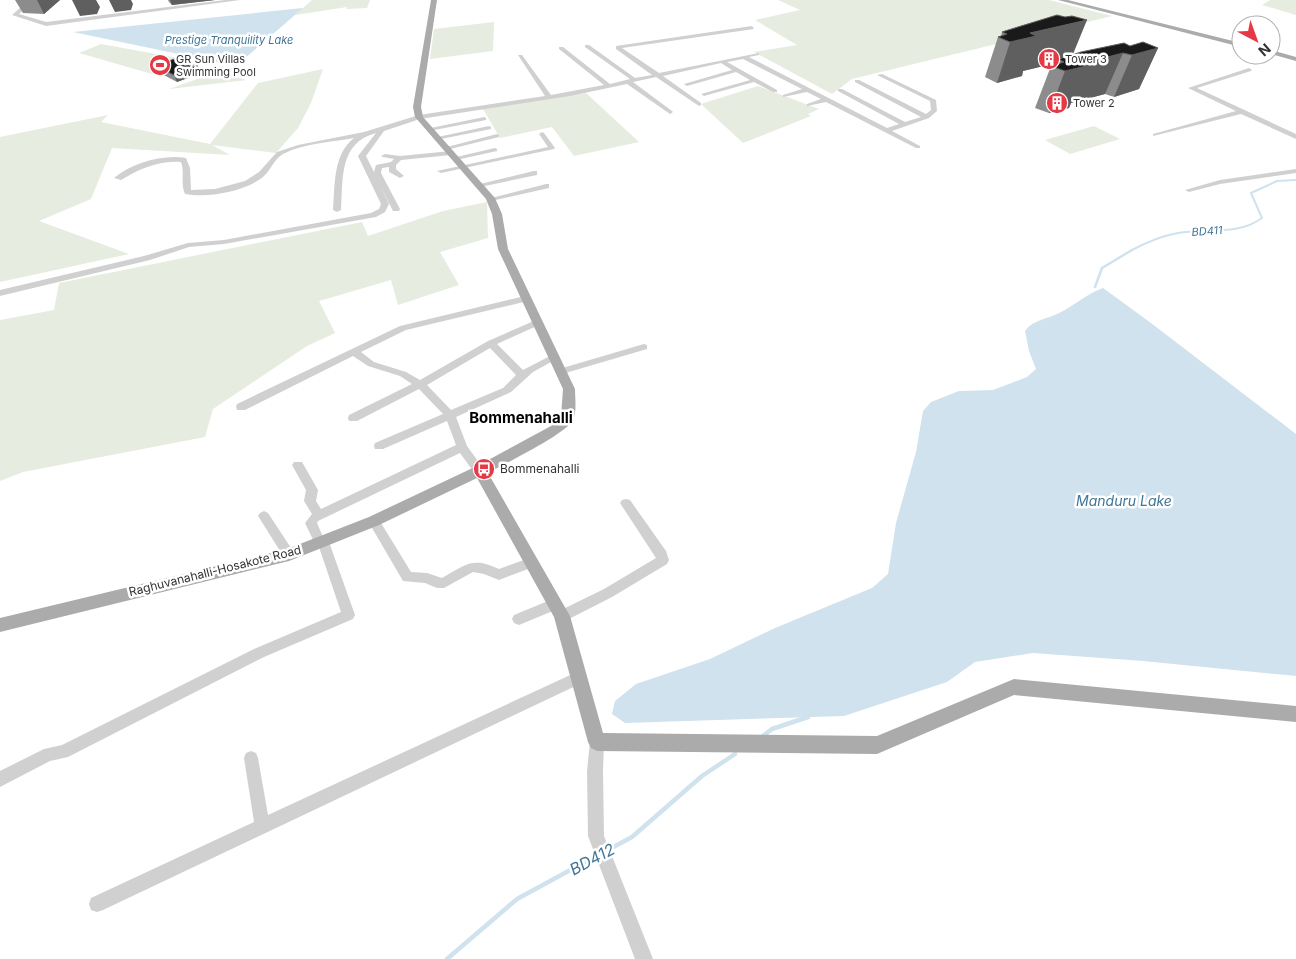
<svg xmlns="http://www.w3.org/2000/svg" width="1296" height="959" font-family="Inter,sans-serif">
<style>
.green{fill:#e6ecdf}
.water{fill:#cfe2ee}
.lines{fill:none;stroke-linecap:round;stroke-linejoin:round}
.stream-far2{stroke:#cfe2ee;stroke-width:2}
.stream-far1{stroke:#cfe2ee;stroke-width:2.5}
.stream{stroke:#cfe2ee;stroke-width:4.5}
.minor{fill:#d0d0d0;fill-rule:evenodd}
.major{fill:#ababab;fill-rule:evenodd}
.wall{fill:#8c8c8c}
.shaded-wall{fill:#5f5f5f}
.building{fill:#1a1a1a;stroke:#5f5f5f}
.labels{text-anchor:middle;stroke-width:5;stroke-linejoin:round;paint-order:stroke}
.far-water-label{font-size:11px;font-style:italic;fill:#3f7597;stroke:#fff}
.far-poi-label{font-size:11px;fill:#333;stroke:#fff;text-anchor:start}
.poi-label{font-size:12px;fill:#333;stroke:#fff;text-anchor:start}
.street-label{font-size:12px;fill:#333;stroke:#fff}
.water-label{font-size:14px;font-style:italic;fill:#3f7597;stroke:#fff}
.quarter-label{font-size:15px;font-weight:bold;fill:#000;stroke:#fff}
.near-water-label{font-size:16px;font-style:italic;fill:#3f7597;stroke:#fff}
</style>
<rect width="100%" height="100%" fill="#fff"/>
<!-- green -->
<path class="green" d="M312 0H370L367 8 346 9 347 7 295 15Z
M778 0H1049L1112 16 852 79 832 94 754 52 797 45 755 20 800 10Z
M1270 0H1296V15L1262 5Z
M494 22 493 51 430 59 434 29Z
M101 44 189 60 152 74 79 53Z
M323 69 311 103 298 128 276 153 212 145 230 155 112 148 91 199 39 221 129 254 0 282V137L108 115 101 122 210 144 258 83Z
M217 72 247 80 169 89Z
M758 86 819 109 808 114 811 116 743 143 701 104Z
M586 93 639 142 574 156 552 127 500 138 483 109Z
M1094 126 1120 139 1070 154 1045 140Z
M487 202 488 238 440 252 459 285 398 305 391 280 319 301 335 333 307 346 213 409 205 437 23 472 0 481V320L54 310 59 283 362 222 368 236 443 211Z"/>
<!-- water -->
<path class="water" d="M303 8 236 66 73 32Z
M1103 288 1151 323 1296 434V676L1143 661 1033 653 975 662 947 682 844 716 625 723 612 714 615 701 636 684 710 659 775 628 872 588 888 574 896 523 916 452 923 411 931 402 959 391 993 390 1027 377 1036 369 1029 351 1025 331C1034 319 1046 320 1059 313 1074 306 1086 294 1103 288Z"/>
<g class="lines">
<!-- stream-far2 -->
<path class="stream-far2" d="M1130 251C1145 243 1161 236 1178 233 1205 228 1238 236 1262 218L1251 193 1277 181 1296 180"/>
<!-- stream-far1 -->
<path class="stream-far1" d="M1095 287 1102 268 1132 250"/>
<!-- stream -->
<path class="stream" d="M763 736 772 729 808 717
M606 851 632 837 702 776 735 754
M447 959 517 899 598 855"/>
<!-- minor -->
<path class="minor" d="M29 0H35L19 14 46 22 225 0H240L46 26 12 15Z
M752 26 754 29 622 48 659 73 759 53V55L749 57 887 128 899 124 838 91V89H842L905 122 921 117 855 82V80H859L926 114 931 110 930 101 877 75 882 74 936 100 937 111 929 118 892 131 920 146V148H916L826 102 807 106V104L821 99 807 92 783 97V95L802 89 743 59 727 62 777 90V92H773L754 82 704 96 701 94 750 80 736 72 687 86 684 84 732 70 721 63 663 76 701 103V105L699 106 656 77 633 82 672 111 673 112 670 114 627 84 570 96 420 119 384 131 366 156 374 172 376 165 391 162 394 159 383 157 381 156 385 154 400 156 451 151 455 153 451 155 401 160 396 165V169L404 176 400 178 389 172V167L382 168 381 173 400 209 399 211H393L380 185 389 204 385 212 376 217 224 244 189 247 150 260 0 296V290L144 256 188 243 224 240 371 213 379 209 381 204 358 156 376 133C339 143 343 178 341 210L337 212 333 210C335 185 333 154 354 138 332 142 304 143 283 154 274 159 271 170 263 177 244 192 208 198 185 194 180 183 185 172 181 162 159 160 139 169 121 180L114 178C132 163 163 154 186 158L190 168 191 190 215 189 245 181 259 172 277 152 298 145 364 132 419 115 545 96 518 55H522L551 95 604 85 559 49V47H563L610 84 630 79 585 47V45H589L635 78 652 75 616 49V46Z
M1249 68 1252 70 1251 71 1197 88 1296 134V139L1241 114 1153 136V134L1236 111 1188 88Z
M484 117 486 118V120L429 131 426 129Z
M489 126 491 127V129L436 140 433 138Z
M542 132 544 133 555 148 554 149 441 173 437 171 548 147 539 134Z
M497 134 499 135V137L446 150 443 148Z
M495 148 497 149V151L456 160 452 158Z
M1296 169V173L1220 184 1189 192 1185 190 1220 180Z
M534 171H537V175L480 187 476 185Z
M546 184H549V188L491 201 487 199Z
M525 296 529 299 528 301 406 330 361 352 374 362 406 372 420 380 488 341 536 320 539 321V325L497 344 523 370 552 355 555 354 560 357 533 372 511 392 456 417 467 446 486 472 484 475H476L460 453 318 521 317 523 323 537 327 539 329 542 355 615 353 619 264 657 68 757 50 761 0 787V771L44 749 62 745 254 649 341 612 319 547 316 546 305 523 312 514 304 501 306 490 292 465 294 462H302L318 490 316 501 321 509 456 445 447 421 383 449H375L374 446 375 443 443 414 419 389 357 421H349L348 418 349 415 412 384 400 376 368 366 353 356 245 410H237L236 407 237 404 400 326ZM490 348 516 375 503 388 451 410 427 385Z
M644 344 647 345V349L562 374 557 371 559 369Z
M626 499 630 500 666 551 669 560 667 564 612 597 567 620 562 622 557 620 555 616 557 612 604 589 656 558 620 503 622 500Z
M264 511 268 513 293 551 295 555 293 559 289 560 285 559 260 519 258 516 260 513Z
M374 516 378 518 411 572 427 573 442 578C467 564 472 557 499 569L532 557 536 558 538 562 536 566 499 580 484 574 473 572 444 588H437L425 583 403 581 368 521 370 518Z
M555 598 560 600 561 604 560 608 519 625 514 623 512 619 514 615Z
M579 671 584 672 586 677 584 682 103 910 97 912 91 910 89 904 91 898 254 822 244 758 246 753 251 751 256 753 258 758 268 815Z
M597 735 602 737 604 742 603 771 604 836 653 959H635L588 836 587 771 590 742 592 737Z"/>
<!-- major -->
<path class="major" d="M431 0H437L421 107 423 117 495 198 502 214 508 249 575 389C575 399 577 411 573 420 566 434 504 464 488 473L570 616 603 733 877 736 1014 679 1296 706V722L1014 695 877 754 597 751 591 748 588 742 554 617 477 478 379 525 289 561 0 632V618L287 549 369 517 479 465 551 426 561 417 563 389 498 249 492 214 486 199 415 117 413 107Z
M1058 0H1068L1241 43V47Z
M1271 50 1296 57V61L1271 54Z"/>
</g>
<!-- wall -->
<path class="wall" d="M15 0H60L44 14 23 13Z
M168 0H215L172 5 169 2Z
M1002 32 1073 54 1130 46 1158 48 1139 89 1114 97 1105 94 1071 103 1069 108 1049 113 1035 108 1051 66 1056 65V63L1023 71 1022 76 997 83 985 77 998 37 1001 36Z
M155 66 201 73 177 82 158 72Z"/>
<!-- shaded-wall -->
<path class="shaded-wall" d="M37 0H60L44 14Z
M72 0H96L100 7 97 14 80 16Z
M109 0H131L133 4 131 10 115 12Z
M170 0H215L172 5Z
M1087 20 1071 59H1058L1056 63 1023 71 1022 76 997 83 1010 42 1030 33Z
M1158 48 1139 89 1114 97 1132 55Z
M1123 53 1105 94 1071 103 1069 108 1049 113 1065 71 1088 62Z
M198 66 201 73 177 82 174 75Z"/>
<!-- building -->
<path class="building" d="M1057 15 1065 17 1072 16 1087 20 1030 33 1036 36 1010 42 998 37 1007 34 1002 32 1005 31Z
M1143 42 1158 48 1132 55 1123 53 1088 62 1086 66 1065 71 1051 66 1064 62 1058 59H1059L1081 52 1124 43 1130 46Z
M177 58 198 66 174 75 155 66Z"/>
<!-- icons -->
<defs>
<g id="building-disc" transform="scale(1.125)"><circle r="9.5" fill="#e63946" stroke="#fff"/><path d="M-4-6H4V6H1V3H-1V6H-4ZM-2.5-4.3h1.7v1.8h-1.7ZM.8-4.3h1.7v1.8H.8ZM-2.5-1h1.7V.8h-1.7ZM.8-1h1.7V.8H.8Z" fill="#fff"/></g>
<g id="stadium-disc" transform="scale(1.125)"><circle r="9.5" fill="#e63946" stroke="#fff"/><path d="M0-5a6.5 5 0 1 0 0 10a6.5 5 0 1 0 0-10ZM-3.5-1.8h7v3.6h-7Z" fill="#fff"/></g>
<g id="bus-disc" transform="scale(1.125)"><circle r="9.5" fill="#e63946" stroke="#fff"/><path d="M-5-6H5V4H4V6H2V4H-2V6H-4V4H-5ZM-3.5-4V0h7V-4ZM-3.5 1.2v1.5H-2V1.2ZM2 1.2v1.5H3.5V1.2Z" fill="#fff"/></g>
</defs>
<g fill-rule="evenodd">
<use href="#building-disc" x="1049" y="59"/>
<use href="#stadium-disc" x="160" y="65"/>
<use href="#building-disc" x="1057" y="103"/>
<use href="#bus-disc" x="484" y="469"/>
</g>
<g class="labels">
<!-- far-water labels -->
<g class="far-water-label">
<text x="229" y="44">Prestige Tranquility Lake</text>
<text transform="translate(1207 231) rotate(-4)" y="4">BD411</text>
</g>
<!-- far-poi labels -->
<g class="far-poi-label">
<text x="176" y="63">GR Sun Villas<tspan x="176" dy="13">Swimming Pool</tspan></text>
<text x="1065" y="63">Tower 3</text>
<text x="1073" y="107">Tower 2</text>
</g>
<!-- poi labels -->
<g class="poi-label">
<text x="500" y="473">Bommenahalli</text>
</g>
<!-- street labels -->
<g class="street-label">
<text transform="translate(215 571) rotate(-14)" y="4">Raghuvanahalli-Hosakote Road</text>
</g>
<!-- water labels -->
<g class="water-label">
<text x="1124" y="506">Manduru Lake</text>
</g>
<!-- quarter labels -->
<g class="quarter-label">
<text x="521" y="423">Bommenahalli</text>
</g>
<!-- near-water labels -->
<g class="near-water-label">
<text transform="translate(592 859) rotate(-28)" y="6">BD412</text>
</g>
</g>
<!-- north arrow -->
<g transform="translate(1256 40) rotate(139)"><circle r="24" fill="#ffffff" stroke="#adadad"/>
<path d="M0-4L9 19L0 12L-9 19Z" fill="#e63946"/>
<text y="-8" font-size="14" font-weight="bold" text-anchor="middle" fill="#333333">N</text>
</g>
</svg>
